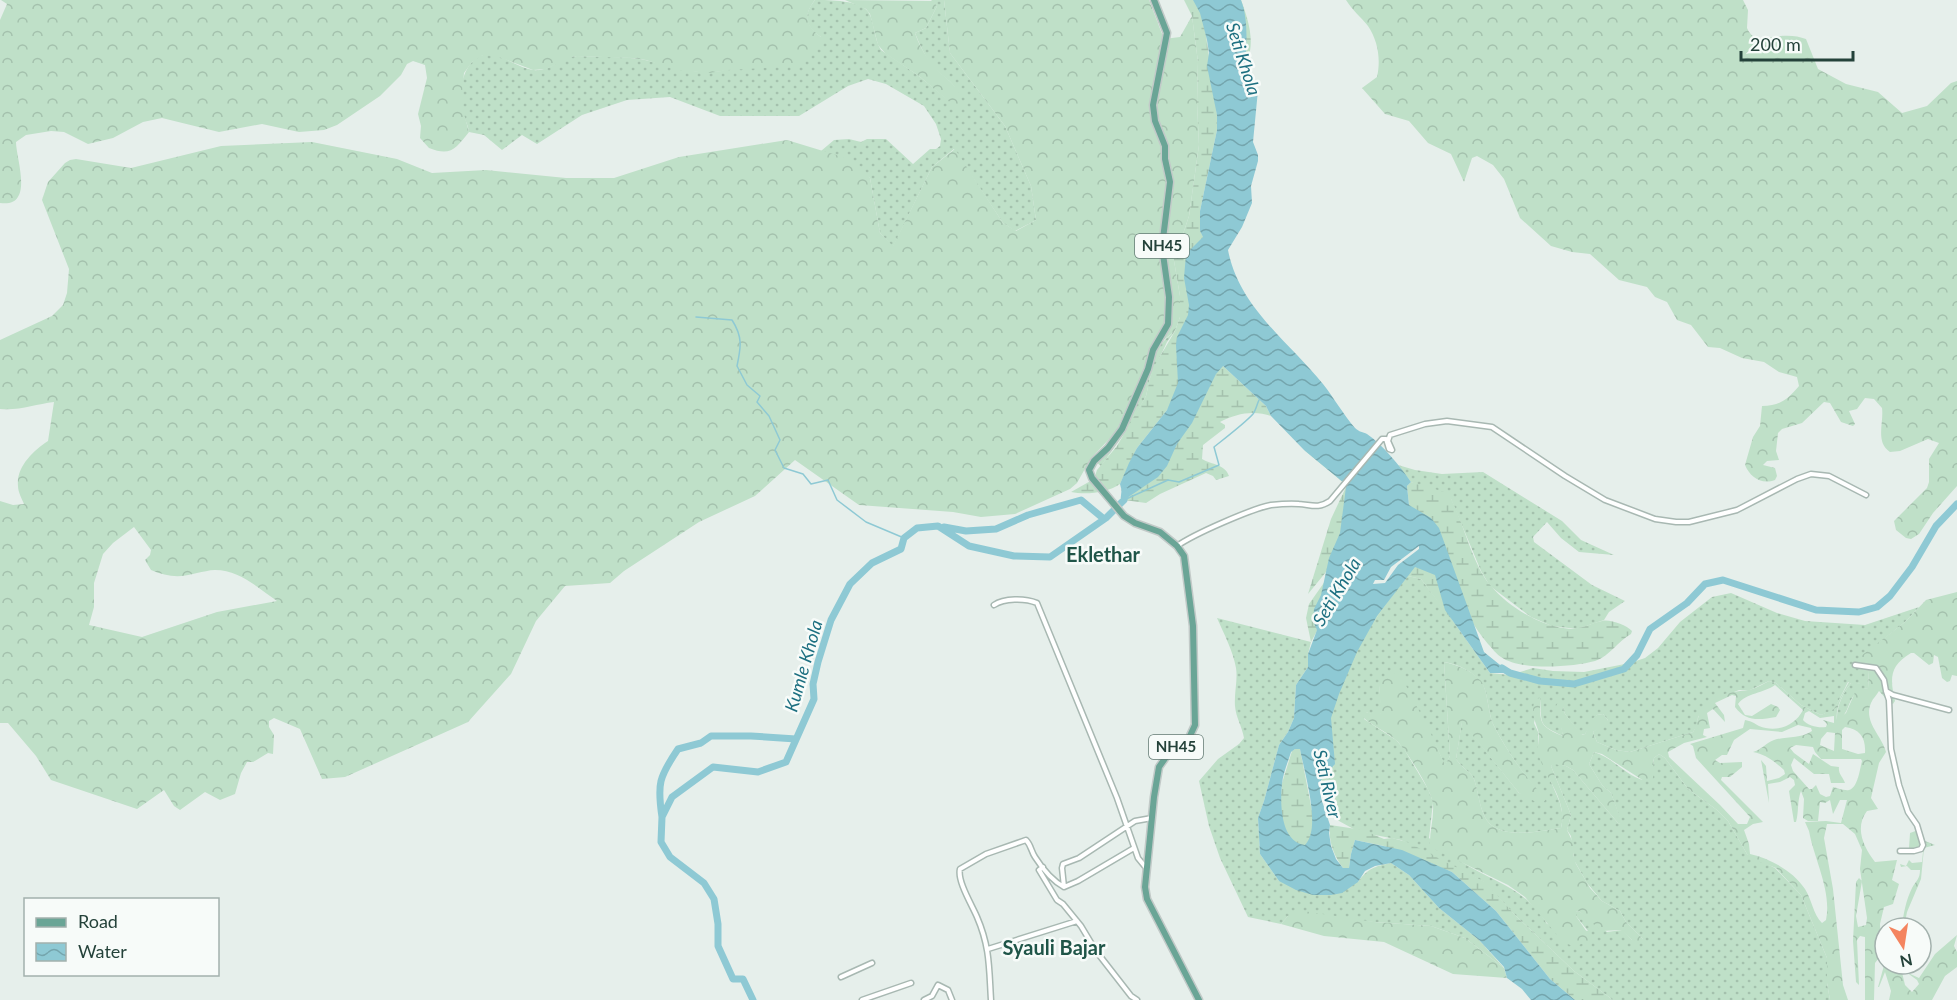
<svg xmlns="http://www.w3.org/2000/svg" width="1957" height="1000" font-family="Lato,sans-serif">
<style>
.grass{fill:url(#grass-dots)}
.forest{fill:url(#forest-crowns);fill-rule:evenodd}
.wetland{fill:url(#wetland-marsh)}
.water{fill:url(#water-waves);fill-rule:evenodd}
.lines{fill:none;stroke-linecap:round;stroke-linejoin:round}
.stream{stroke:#8ec9d4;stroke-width:1.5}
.river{stroke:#8ec9d4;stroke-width:7}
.street-casing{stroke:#a8b8b2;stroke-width:7}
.primary-casing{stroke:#c2cac8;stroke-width:9}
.street{stroke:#fff;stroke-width:4}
.primary{stroke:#6aa596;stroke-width:6}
.labels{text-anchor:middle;stroke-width:5;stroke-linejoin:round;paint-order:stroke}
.shield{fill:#f7fbf9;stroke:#637a73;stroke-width:1.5}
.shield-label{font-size:15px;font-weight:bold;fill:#24423a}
.water-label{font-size:18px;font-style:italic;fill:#1c6f80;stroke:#f7fbf9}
.quarter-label{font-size:20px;font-weight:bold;fill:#1f5548;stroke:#f7fbf9}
</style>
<defs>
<pattern id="grass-dots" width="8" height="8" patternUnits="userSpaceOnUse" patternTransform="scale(1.5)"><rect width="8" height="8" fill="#bfe0c8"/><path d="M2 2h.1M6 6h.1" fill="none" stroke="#a4c1ad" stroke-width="1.8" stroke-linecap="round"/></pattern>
<pattern id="forest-crowns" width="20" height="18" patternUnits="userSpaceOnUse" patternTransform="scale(1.5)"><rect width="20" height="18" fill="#bfe0c8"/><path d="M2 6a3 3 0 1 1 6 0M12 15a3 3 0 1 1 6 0" fill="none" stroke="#a4c1ad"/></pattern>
<pattern id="wetland-marsh" width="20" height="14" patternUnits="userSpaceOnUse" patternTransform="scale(1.5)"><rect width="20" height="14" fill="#bfe0c8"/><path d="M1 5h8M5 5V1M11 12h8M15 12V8" fill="none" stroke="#a4c1ad"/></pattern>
<pattern id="water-waves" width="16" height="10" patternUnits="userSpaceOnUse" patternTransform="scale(1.5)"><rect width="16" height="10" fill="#8ec9d4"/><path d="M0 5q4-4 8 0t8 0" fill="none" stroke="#74a5ad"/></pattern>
</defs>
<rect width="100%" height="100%" fill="#e6efeb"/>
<!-- grass -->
<path class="grass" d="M815 0C829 0 862 0 869 13 875 25 874 39 881 50L919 76 959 109C958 80 951 85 933 67 926 59 919 43 915 33L926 28 937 6 931 0H944L950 53 1005 126 1031 186 1036 220 1015 231 1003 223 954 149 932 167 893 247 880 233 870 178 846 159 821 151 834 140 849 139 861 142 867 139H886L913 164 930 149H936L940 146 941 139 936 124 924 106 886 84 868 79 848 86 799 116H720L670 97 627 100 582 115 537 144 522 135 502 150 484 135 469 132C468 123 462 115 461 106 458 85 467 48 496 55 508 59 522 69 534 70 550 72 562 56 577 56 599 57 624 56 645 60 673 66 692 75 721 71L821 37C806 27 802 16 815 0Z
M1175 331 1167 342 1150 378 1146 396 1129 427 1101 466 1091 458C1100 449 1111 441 1117 430 1137 394 1140 358 1175 331Z
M1398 465 1415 470 1442 474 1483 472 1562 521 1581 540 1614 555 1579 552 1561 538 1547 522 1533 537 1534 542 1592 585 1625 601 1609 612 1604 620 1577 629 1552 626 1531 617 1490 586 1481 571 1451 499 1411 482Z
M1408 576 1421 579 1445 610 1490 673 1510 675 1533 668 1553 671 1584 672 1630 663 1645 658 1658 648 1680 622 1712 597 1731 593 1777 613 1805 621 1865 625 1919 607 1905 622 1875 646 1869 670 1868 688C1844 693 1854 711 1837 721 1836 707 1843 693 1851 683L1861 684 1848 682 1834 710 1821 715 1801 705 1776 683 1769 681 1750 690H1739L1709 702 1698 717 1697 726 1693 732 1630 752 1616 750 1597 742 1593 732 1608 720 1603 714 1597 715 1585 734 1581 735 1565 714 1563 707 1561 725 1563 736C1538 724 1542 726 1540 698L1534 723 1538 732V751L1560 803 1563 817 1561 828C1539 831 1495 842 1484 815 1479 804 1478 791 1474 779 1472 773 1461 767 1456 759L1462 721 1519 793 1545 799C1525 777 1508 753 1494 726 1488 714 1488 690 1481 682 1472 671 1458 664 1444 662L1450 756 1445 766 1438 750 1406 688 1379 685 1382 713 1376 716 1366 712 1364 719 1396 740 1404 749 1428 789 1433 802 1429 838C1439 846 1449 854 1460 861 1493 882 1526 888 1547 924L1588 931 1576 916V912L1579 911 1607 932 1622 930 1632 940 1643 939 1626 922 1620 911 1602 901 1587 883 1574 860 1571 836 1567 830 1571 815 1551 766 1553 763 1566 766 1573 770 1618 823 1622 824 1611 793 1602 785 1589 764 1594 752C1615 758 1629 781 1651 781L1654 758 1659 754 1665 758 1688 789 1717 810 1728 821 1747 854 1775 868 1801 895 1827 958V983L1830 1000H1613L1574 971 1516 916 1484 882 1401 840 1359 832 1339 821 1330 813 1324 782C1345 762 1326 741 1331 717 1344 665 1374 616 1408 576Z
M1217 618 1311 642 1308 654V667L1296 685 1294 718 1288 732 1279 745 1264 801 1258 818 1260 854 1279 881 1358 882C1367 869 1375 866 1391 863L1409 875 1439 908 1479 940 1504 968 1465 938 1431 926 1288 916 1281 924 1248 917 1220 858 1209 826 1199 781 1218 759 1239 744 1244 738C1242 726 1236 718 1235 706 1234 693 1238 680 1236 668 1233 651 1224 634 1217 618Z"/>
<!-- forest -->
<path class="forest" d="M1 0H815C802 16 807 27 821 37L822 43 817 49 798 66 728 70 709 73 677 70 646 60 632 58 574 56 546 69 533 70 496 56 483 55 472 62 464 73 461 103 469 132C456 148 451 157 429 148L420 138 421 126 418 114 427 78 425 65 413 61 407 64 401 75 380 96 337 125 324 130 299 132 262 124 219 132 162 118 143 122 113 138 88 144 64 132 51 131 26 135 16 142C16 159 35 208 0 203V20L7 4Z
M845 0 933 1 937 6 926 28 915 33C918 43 925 55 931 63 940 77 970 89 959 110L919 76 886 54 878 45 870 14 866 9Z
M944 0H1149L1164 39 1180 37 1192 16 1198 62 1197 103 1199 145 1189 216 1182 237 1173 255 1180 296V317L1175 331 1161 342 1149 358 1116 432 1091 458 1077 483 1070 489 1015 514 981 517 953 512 859 505 795 460 755 496 699 522 624 571 610 583 565 586 536 621 511 674 468 722 345 777 322 779 300 729 274 718 269 721V727L274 735 273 754 268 753 253 762H247L241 773 235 794 220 800 205 792 180 810 174 806 164 790 137 809 51 780 36 756 8 723H0V501L13 505 24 504C22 499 18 492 18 486 16 467 33 451 48 441L54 402C36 404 19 411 0 409V340L52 316 63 305 67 293 69 269 42 200 48 182 65 163 70 160 76 159 131 168 221 146 312 142 397 159 432 173 486 170 566 178H614L679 157 787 140 846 158 863 168 870 178 880 233 893 246 932 167 955 149 1003 223 1016 231 1036 220 1031 186 1005 126 950 53ZM134 527 151 550 150 555 145 560 151 570C167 577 180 578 197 573 203 572 209 570 215 570 240 570 259 589 277 601L217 612 142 637 89 625 94 607V583L103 554 113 543Z
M1346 0H1743L1748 10 1747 28C1754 45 1768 36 1781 36 1789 35 1799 36 1806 39L1818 69 1846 84 1878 92 1902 113 1927 106 1951 83 1957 81V486L1933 513 1919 534 1911 539 1906 538 1896 530 1894 521 1927 488 1929 482V459L1939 443 1928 439 1900 451 1890 452C1875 442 1884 423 1882 408L1874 399 1865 398 1857 409 1849 411 1855 424 1853 426 1841 422 1830 403 1824 402 1802 423 1782 429 1778 433 1776 451 1779 460 1767 461 1763 465 1775 468 1777 476 1775 480C1761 485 1750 477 1745 465L1753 437 1760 426 1762 406C1780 406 1788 399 1799 386L1797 377 1779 372 1764 362 1742 358 1720 348 1708 347 1691 325 1677 320 1667 302 1655 297 1647 287 1619 280 1590 254 1572 252 1551 246 1520 218 1504 179 1493 165 1477 156 1472 158 1464 182 1451 154 1428 143 1409 121 1385 114 1362 88 1377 77C1381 59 1378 41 1368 26 1361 17 1352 10 1346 0Z
M1957 592V676L1952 675 1950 681 1947 682 1942 678 1938 657 1934 655 1933 663 1929 665 1914 653H1911C1889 666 1890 679 1895 701L1893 704 1889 702 1879 691C1877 695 1873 698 1871 703 1863 722 1882 736 1886 752L1879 763 1871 798 1878 809 1867 811C1854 828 1864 848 1875 862L1897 860 1892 880 1899 884 1893 904 1884 907 1880 924 1882 954 1875 963 1874 1000H1865V937L1860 936 1857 940 1859 985 1856 982 1853 941 1856 882 1859 878 1862 881 1856 916 1858 927 1866 925 1867 918 1860 869 1862 850 1855 834 1843 824H1827L1824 838 1833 889 1843 985 1848 1000H1830L1827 983V958L1801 895 1776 868 1755 860 1747 854 1728 821 1717 810 1688 789 1665 758 1659 754 1654 758C1652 767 1655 773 1652 781H1644L1602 754 1594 752 1589 764 1602 785 1611 793 1623 825 1618 823 1573 770 1566 766 1553 764 1551 766 1571 815 1567 830 1575 847 1573 854 1576 864 1590 888 1602 901 1620 911 1626 922 1643 939 1639 942 1632 940 1621 930 1601 931 1579 911 1576 912V916L1591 938 1589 946 1583 943 1575 947 1563 942 1525 897 1508 885 1430 847C1429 833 1434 819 1433 805 1433 792 1406 750 1397 741 1385 730 1369 725 1359 713L1366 712 1376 715 1381 713 1379 685 1387 675 1399 672 1431 734 1445 765 1450 756 1444 662C1458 665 1471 670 1481 681 1488 690 1488 714 1494 726 1508 753 1525 777 1546 799L1543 803 1536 802 1519 793 1462 722 1456 759C1461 767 1472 773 1474 779 1478 790 1479 804 1484 815 1495 842 1539 831 1561 828 1568 799 1545 779 1538 753 1537 746 1540 738 1538 730 1534 718 1531 712 1535 699L1540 698C1540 723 1539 726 1563 736L1556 706 1559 701 1563 707 1565 714 1582 735 1585 734 1592 719 1597 715 1603 714 1608 720 1606 724 1593 732 1597 742 1616 750 1630 752 1693 732C1698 725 1697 717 1701 710 1711 694 1732 692 1748 690 1755 689 1763 684 1769 681L1776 683 1801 705 1821 715 1834 709 1850 680 1861 685 1859 687 1851 683C1843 693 1835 708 1837 720L1846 713 1856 690 1868 688 1869 670 1863 669 1855 662 1861 656 1905 622 1926 600ZM1775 685 1803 710C1795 726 1776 733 1759 726 1754 723 1751 721 1745 720L1743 728 1690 744 1693 746 1696 758 1750 817 1747 824H1738L1720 805 1669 757 1668 752 1684 743 1707 737 1703 735 1704 729 1710 728 1707 713 1713 709 1725 722 1724 715 1715 703 1732 695 1736 696 1735 707C1746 722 1759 720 1776 717L1780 710 1778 707 1771 704 1752 716 1745 715 1738 704C1746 693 1764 693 1775 685ZM1809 711 1820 718 1834 716V723L1823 720 1827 724 1826 727C1818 728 1808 726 1803 720L1805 713ZM1798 725 1811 728 1812 731C1800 739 1787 736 1774 740 1766 743 1761 750 1753 752 1765 754 1774 761 1784 770L1785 774 1779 778 1767 781 1766 766 1761 760 1769 803 1768 784 1780 782 1790 777 1794 780 1795 785 1789 791 1794 822H1796C1799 812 1797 801 1801 791L1804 799 1803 818 1808 821H1818L1820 802 1825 803 1830 800 1833 814 1840 800H1847L1841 823 1826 821 1805 822 1809 831C1814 859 1832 891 1826 920L1822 923C1813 914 1812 900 1805 889 1793 871 1771 859 1750 854L1749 844 1744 830 1753 824 1763 822 1721 780 1722 777H1730L1742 767V762L1720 763 1715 760 1722 755H1727L1734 740 1750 729 1782 732ZM1845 727C1860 729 1866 738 1865 753L1858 754 1842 749V730ZM1827 732 1835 733 1834 751 1820 745 1821 739ZM1796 745 1813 747 1815 752 1821 759H1861L1862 761C1860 768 1858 788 1849 790 1845 791 1837 788 1833 787L1830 796 1826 797 1820 794 1816 785 1812 789H1809L1793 771 1791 765 1794 758 1814 774H1829L1831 783H1845C1843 777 1838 774 1839 767L1831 766 1813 754 1809 764 1794 753 1790 748Z
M1921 829 1925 841 1935 845 1924 848 1921 879 1907 912 1904 928H1902C1903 915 1906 900 1912 888 1916 881 1920 879 1920 870H1911L1907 866 1901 867 1900 864 1906 866 1909 860 1912 863 1922 862 1923 852 1909 848 1910 833Z
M1303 911 1374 922 1431 926 1465 938 1504 968 1507 978 1453 974 1384 942 1324 936 1281 924 1288 916Z
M1957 935 1954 946 1957 952V967L1945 976 1932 1000H1889L1891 991 1885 972 1879 987H1878L1885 962V964H1900L1905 985 1912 992 1919 984 1917 980 1906 972 1919 978 1935 954Z"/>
<!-- wetland -->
<path class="wetland" d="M1184 0H1201L1217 114V130L1200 211V231L1206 242 1178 392 1167 410 1137 448 1120 484C1107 493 1086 495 1071 492L1094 479 1097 470 1117 446 1146 396 1150 378 1155 365 1175 331 1180 317V296L1173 255 1182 237 1189 216 1199 145 1197 103 1198 62 1192 16Z
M1241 0C1247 16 1253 34 1250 51 1248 59 1245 66 1244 74Z
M1218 358 1223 366 1266 406 1271 416C1255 410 1236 413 1220 422L1225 425V428L1203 445 1202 459C1212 465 1225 464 1229 476L1216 480 1213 476 1206 473 1160 494 1146 503 1124 500Z
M1304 450 1367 482 1326 572 1308 594 1331 519 1346 487 1344 483Z
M1411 482 1448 493C1463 519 1472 565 1491 586 1510 608 1541 627 1571 629 1582 629 1591 623 1602 621 1610 619 1626 625 1632 631L1631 634C1618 641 1610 656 1595 661 1573 667 1520 671 1501 657 1496 654 1492 648 1488 644 1472 625 1461 603 1450 582 1436 556 1422 530 1409 505L1407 486Z
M1430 532 1446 608 1453 622 1421 579 1408 576C1374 616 1344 666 1331 717 1326 741 1345 762 1324 782L1321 780 1312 738 1346 661Z
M1328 577 1318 629 1311 642 1306 618 1309 604Z
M1295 749H1300L1312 811 1327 865 1276 847 1282 783 1292 751Z
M1330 825 1363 830 1384 839 1392 838 1407 842 1485 882 1516 916 1574 971 1613 1000H1575L1550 979 1496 911 1452 872 1384 846 1355 840 1351 854 1349 868H1343C1334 856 1328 841 1330 825Z"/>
<!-- water -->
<path class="water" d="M1193 0H1241C1247 15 1247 36 1246 52 1246 59 1243 70 1246 76 1248 82 1255 83 1258 90L1253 142 1258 155V161L1251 186 1252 203 1242 227 1228 250C1239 307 1288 341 1323 384 1334 398 1343 414 1355 428 1359 432 1363 432 1367 434 1383 445 1400 466 1411 482L1407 486 1409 505 1431 518 1439 528 1484 652 1510 673H1490L1445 610 1435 575 1415 567 1377 616 1357 652 1339 694 1331 718 1335 764 1321 780V798L1330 825 1329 833 1331 846 1336 859 1343 868H1349L1351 854 1355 840 1402 850 1452 872 1496 911 1550 979 1575 1000H1531L1522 989 1507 978 1504 967 1479 940 1439 908 1409 875 1391 863 1375 866 1365 871 1358 882 1342 893 1331 895H1313L1296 890 1279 881 1260 854 1258 818 1264 801 1279 745 1288 732 1294 718 1296 685 1308 667V654L1317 630 1313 621 1314 609 1321 595 1329 558 1340 533 1346 487 1344 483 1304 450 1271 416 1266 406 1223 366 1216 374 1192 423 1177 444 1167 466 1158 477 1124 500 1120 484 1129 463 1137 448 1167 410 1178 383 1176 345 1177 337 1188 315 1189 305 1184 278 1186 254 1203 237 1200 231V211L1217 130V115L1207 66 1209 53 1207 40 1200 13ZM1419 546V549L1398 565 1385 583 1373 584 1375 580H1384L1391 567ZM1295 749H1300C1304 772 1322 828 1305 845 1280 842 1280 802 1282 784 1283 773 1288 762 1291 752Z"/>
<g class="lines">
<!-- stream -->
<path class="stream" d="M696 317 732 320C743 337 741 347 737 366L747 385 760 396 757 402 769 416 780 440 775 450 784 468 803 474 811 484 828 480 837 500 866 522 904 538
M1124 500 1168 480 1179 482 1219 465 1214 447C1224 439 1245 423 1253 414 1256 410 1257 404 1259 400"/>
<!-- river -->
<path class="river" d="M944 527 966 531 996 529 1028 515 1081 500 1104 519
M1502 668 1510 673 1540 681 1574 684 1624 669 1637 655 1650 629 1687 603 1705 584 1723 580 1816 610 1859 612 1877 607 1890 596 1912 567 1936 526 1957 504
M662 817C657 784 659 777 678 749L701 743 711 736H751L796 739
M753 1000 743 979H733L718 946V924L714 899 704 883 670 857 661 842 662 817 672 797 713 767 758 772 786 762 814 699 813 684 818 662 831 620 850 584 872 563 901 549 904 538 917 528 938 526 969 546 1014 556 1050 557 1106 518 1124 500 1125 491"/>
<!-- street casing -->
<g class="street-casing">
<path id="street" d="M1177 546C1194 534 1251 509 1271 505 1280 504 1290 503 1299 504 1312 505 1318 509 1330 501L1382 439H1386L1389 449 1392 450 1388 441 1390 435 1425 424 1447 421 1492 427 1565 476 1605 500 1655 519 1676 522H1689L1737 510 1797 479 1811 474 1829 476 1866 495
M994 605C1004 598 1025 598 1037 603L1117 798 1138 858 1147 869
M1855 665 1876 668 1884 680 1886 691 1893 695 1949 710
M1886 691 1889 700 1891 749 1899 785 1908 812 1917 825 1923 845 1921 849 1914 851H1900
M1043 867 1039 870 1057 900 1063 904 1081 926 1096 951 1131 996 1137 1000
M1064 887 1062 868 1063 864 1079 858 1135 821 1152 818
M988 949 1077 921
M841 977 872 963
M862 1000 911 983
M924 1000 932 996 938 985 948 990 952 1000
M991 1000C989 968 990 947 977 917 972 905 957 881 960 869L986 854 1026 840C1031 845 1031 851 1035 857 1042 868 1053 881 1064 887L1078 881 1134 848"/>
</g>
<!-- primary casing -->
<g class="primary-casing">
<path id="primary" d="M1154 0 1167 33 1153 105 1155 121 1165 146V159L1170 182 1162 247 1169 297 1168 324 1153 350 1148 369 1122 429 1108 448 1094 461 1089 470 1092 478 1124 516 1135 523 1160 532 1177 546 1184 556 1193 626 1195 725 1189 738 1171 750 1159 767 1154 797 1145 887 1147 899 1199 1000"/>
</g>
<!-- street -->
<use href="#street" class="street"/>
<!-- primary -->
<use href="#primary" class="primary"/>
</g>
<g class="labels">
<!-- shield labels -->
<g class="shield">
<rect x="1135" y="234" width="54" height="24" rx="4.5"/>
<rect x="1149" y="735" width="54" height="24" rx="4.5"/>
</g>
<g class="shield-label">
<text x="1162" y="251">NH45</text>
<text x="1176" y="752">NH45</text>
</g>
<!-- water labels -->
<g class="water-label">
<text transform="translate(1243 59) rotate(72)" y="6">Seti Khola</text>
<text transform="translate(1337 592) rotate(-59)" y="6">Seti Khola</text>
<text transform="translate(804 666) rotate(-74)" y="6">Kumle Khola</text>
<text transform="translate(1327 784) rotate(77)" y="6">Seti River</text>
</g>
<!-- quarter labels -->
<g class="quarter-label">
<text x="1103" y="562">Eklethar</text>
<text x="1054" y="955">Syauli Bajar</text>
</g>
</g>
<!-- legend -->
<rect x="24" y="898" width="195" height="78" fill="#f7fbf9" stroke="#a3b1ad" stroke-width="1.5"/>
<rect x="36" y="918" width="30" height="9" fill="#6aa596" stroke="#a3b1ad" stroke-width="1.5"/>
<text x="78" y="928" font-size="18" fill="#24423a">Road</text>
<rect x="36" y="943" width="30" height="18" fill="url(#water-waves)" stroke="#a3b1ad" stroke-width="1.5"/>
<text x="78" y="958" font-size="18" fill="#24423a">Water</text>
<!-- north arrow -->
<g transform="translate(1903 946) rotate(168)"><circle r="28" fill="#f7fbf9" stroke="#a3b1ad" stroke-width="1.5"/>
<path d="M0-4.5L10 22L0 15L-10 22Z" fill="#f4845f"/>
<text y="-9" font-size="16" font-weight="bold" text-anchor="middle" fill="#24423a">N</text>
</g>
<!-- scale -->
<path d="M1741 51v9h112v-9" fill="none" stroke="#24423a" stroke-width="3"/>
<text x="1750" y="51" font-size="18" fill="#24423a" stroke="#f7fbf9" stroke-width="4.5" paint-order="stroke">200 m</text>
</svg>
